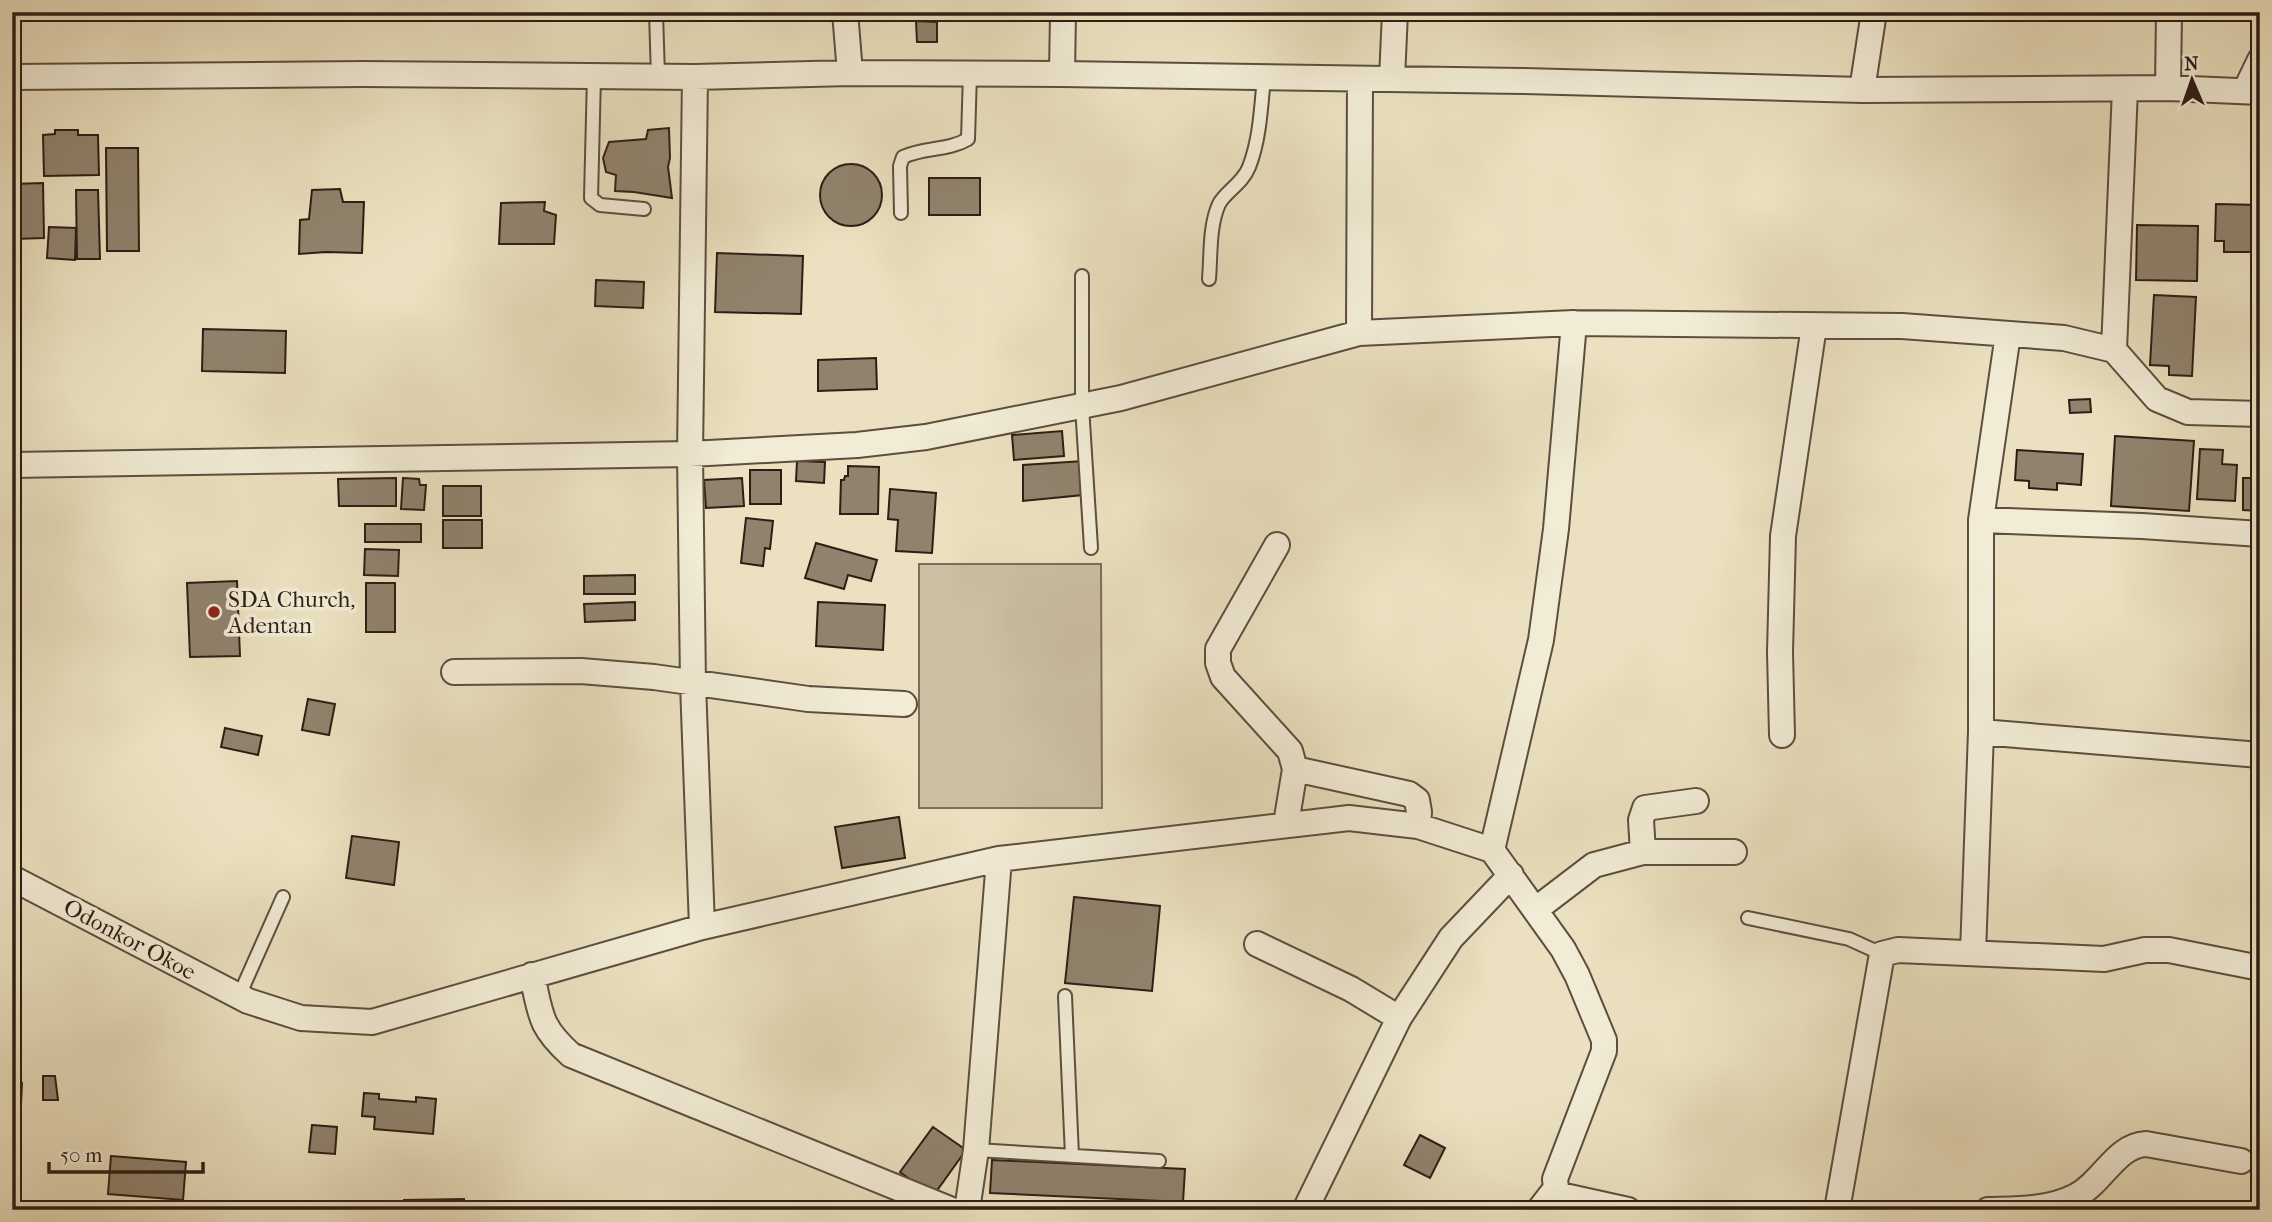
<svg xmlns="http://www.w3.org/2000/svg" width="2272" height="1222" font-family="'IM FELL French Canon',serif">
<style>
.green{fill:#cbc0a3;stroke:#7c6e5c;stroke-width:2}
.building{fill:#90836e;stroke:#2e1d15;stroke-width:2}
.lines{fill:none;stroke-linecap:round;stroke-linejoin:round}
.service-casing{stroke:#5d4e40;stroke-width:16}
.minor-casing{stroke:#5d4e40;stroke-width:28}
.service{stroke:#f2ecd6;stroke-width:12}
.minor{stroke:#f2ecd6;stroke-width:24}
.poi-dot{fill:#8f2418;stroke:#f2ecd6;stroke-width:2.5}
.labels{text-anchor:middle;stroke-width:7;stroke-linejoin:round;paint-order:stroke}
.poi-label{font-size:23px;fill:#2e1d15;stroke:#f2ecd6;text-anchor:start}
.street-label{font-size:23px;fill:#2e1d15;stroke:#f2ecd6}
</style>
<rect width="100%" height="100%" fill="#ebe1c0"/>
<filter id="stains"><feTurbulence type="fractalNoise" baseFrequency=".00286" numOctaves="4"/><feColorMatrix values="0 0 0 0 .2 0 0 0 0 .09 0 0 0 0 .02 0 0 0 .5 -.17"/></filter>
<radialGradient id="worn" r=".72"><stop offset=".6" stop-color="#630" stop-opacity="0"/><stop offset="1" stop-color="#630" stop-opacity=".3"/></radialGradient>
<!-- green -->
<path class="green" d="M919 564H1101L1102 808H919Z"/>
<!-- building -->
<path class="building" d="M916 21 937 22V42H917Z
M669 128 670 158 668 167 672 198 634 192 615 191 616 175 606 172 603 158 609 142 646 139 648 130Z
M55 130H78V135H98L99 175 44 176 43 135 55 134Z
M106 148H138L139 251H107Z
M820 195a31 31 0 1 1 62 0a31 31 0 1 1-62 0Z
M929 178H980V215H929Z
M43 183 44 238 14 239 12 184Z
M340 189 343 202H364L362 253 326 252 299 254 300 220 309 219 312 190Z
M76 190H98L100 259H77Z
M545 202 544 211 556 215 554 244H499L501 203Z
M2216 204 2260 205V252H2224V241H2215Z
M2137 225 2198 226 2197 281 2136 280Z
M49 227 76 228 75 260 47 258Z
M717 253 803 256 801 314 715 312Z
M596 280 644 282 643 308 595 306Z
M2154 295 2196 297 2192 376 2169 375V366L2150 365Z
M203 329 286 331 285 373 202 371Z
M876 358 877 389 818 391V360Z
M2090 399 2091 412 2070 413 2069 400Z
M1062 431 1064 456 1014 460 1012 435Z
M2115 436 2194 441 2189 511 2111 506Z
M2200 449 2223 450 2222 464 2237 465 2235 501 2197 499Z
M2017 450 2083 454 2081 485 2057 483V490L2029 488V481L2015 480Z
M797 461 825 462 824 483 796 481Z
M1083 461V495L1023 501V465Z
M848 466 879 467 878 514H840L841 480H844L845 476H848Z
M750 470H781V504H750Z
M396 478V506H339L338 479Z
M403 478 419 479 420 485H426L424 510 401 509Z
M742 478 744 506 706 508 704 480Z
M2243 478H2260V511L2243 510Z
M443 486H481V516H443Z
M890 489 936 493 932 553 896 551 898 520 888 519Z
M746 518 773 521 770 549 765 548 763 566 741 563Z
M443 520H482V548H443Z
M365 524H421V542H365Z
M816 543 877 560 871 581 848 575 844 589 805 578Z
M365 549 399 550 398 576 364 575Z
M635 575V594H584V576Z
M237 581 240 656 190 657 187 583Z
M366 583H395V632H366Z
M635 602V620L585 622 584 604Z
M818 602 885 605 883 650 816 646Z
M308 699 335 704 329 735 302 730Z
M225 728 262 736 258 755 221 747Z
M899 817 905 858 842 868 835 827Z
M352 836 399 842 394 885 346 878Z
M1074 897 1160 906 1152 991 1065 983Z
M43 1076H55L58 1100H43Z
M12 1082 22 1083 21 1104H12Z
M364 1093 379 1094V1099L416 1102V1097L436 1099 433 1134 374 1129 375 1117 362 1116Z
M12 1111 19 1112 18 1155 12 1154Z
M312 1125 337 1127 335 1154 309 1152Z
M933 1127 966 1150 933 1196 900 1172Z
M1420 1135 1445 1148 1430 1178 1404 1165Z
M111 1156 186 1162 183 1200 108 1194Z
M992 1160 1185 1169 1183 1202 990 1193Z
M464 1199V1210H403L404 1200Z"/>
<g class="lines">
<!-- service casing -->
<g class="service-casing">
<path id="service" d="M656 12 658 77
M594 76 591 198 600 205 644 209
M901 213 900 166 903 157C924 147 948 151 968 139L970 73
M1082 276V406L1091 548
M1209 279C1211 256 1209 226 1219 204 1225 192 1243 183 1249 167 1260 139 1261 107 1264 77
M1748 918 1849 939 1882 954
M239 996 283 897
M1065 996 1072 1156
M976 1150 1159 1161"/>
</g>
<!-- minor casing -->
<g class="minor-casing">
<path id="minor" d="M845 12 850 73
M1062 74 1063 12
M12 77 363 74 695 77 850 73 1062 74 1522 81 1862 90 2168 88 2260 92
M695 77 690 454 693 684 702 927
M1392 79 1395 12
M2168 88 2169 12
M1862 90 1874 12
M2245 91 2260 60
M1359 333 1360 79
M2114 350 2125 89
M12 465 690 454 857 445 926 437 1121 398 1359 333 1574 323 1902 326 2064 338 2114 350 2157 399 2188 412 2260 414
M1981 520 2142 526 2260 534
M1277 545 1218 649V663L1223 677 1290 751 1295 769 1286 824
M454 672 581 671 654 677 808 699 904 704
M1981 732 2260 755
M1782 735 1780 652 1783 536 1814 326
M1295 769 1409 794 1417 800 1419 812 1418 826
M1492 850 1541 640 1556 529 1574 323
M1643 852 1641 820 1645 808 1696 801
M12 878 248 1001 301 1018 372 1022 702 927 999 859 1349 818 1418 826 1492 850 1563 949 1577 975 1604 1040V1051L1555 1179 1556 1188 1560 1195 1628 1210
M1535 910 1594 865 1643 852H1734
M1257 944 1351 989 1399 1018
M1973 953 1981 732V520L2008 334
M532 975C541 1015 539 1026 571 1055L952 1210
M967 1210 976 1150 999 859
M1305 1210 1399 1018 1451 938 1511 875
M1539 1210 1556 1188
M1837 1210 1882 954 1898 950 2104 959 2145 950H2169L2260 968
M1988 1210C2017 1209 2048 1210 2074 1197 2101 1185 2116 1145 2146 1144L2241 1161"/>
</g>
<!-- service -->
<use href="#service" class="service"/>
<!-- minor -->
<use href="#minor" class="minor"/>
</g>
<!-- markers -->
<circle class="poi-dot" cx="214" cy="612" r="7"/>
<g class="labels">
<!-- poi labels -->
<g class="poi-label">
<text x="228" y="607">SDA Church,<tspan x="228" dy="26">Adentan</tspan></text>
</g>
<!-- street labels -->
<g class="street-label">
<text transform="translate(130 939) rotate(28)" y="8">Odonkor Okoe</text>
</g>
</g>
<!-- margin -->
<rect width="2272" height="1222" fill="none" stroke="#ebe1c0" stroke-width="42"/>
<rect x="14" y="14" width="2244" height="1194" fill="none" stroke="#2e1d15" stroke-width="3.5"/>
<rect x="21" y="21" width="2230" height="1180" fill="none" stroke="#2e1d15" stroke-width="2"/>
<!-- north arrow -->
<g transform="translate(2192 80) rotate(358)" stroke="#f2ecd6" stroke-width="5" paint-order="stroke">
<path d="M0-5L12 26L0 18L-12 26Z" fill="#2e1d15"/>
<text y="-10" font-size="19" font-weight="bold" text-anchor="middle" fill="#2e1d15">N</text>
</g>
<!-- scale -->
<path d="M49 1162v10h154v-10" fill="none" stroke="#2e1d15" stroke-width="3.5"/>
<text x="60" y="1162" font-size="21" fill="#2e1d15" stroke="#f2ecd6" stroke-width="5" paint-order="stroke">50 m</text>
<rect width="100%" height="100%" filter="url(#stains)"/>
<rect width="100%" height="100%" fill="url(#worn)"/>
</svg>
